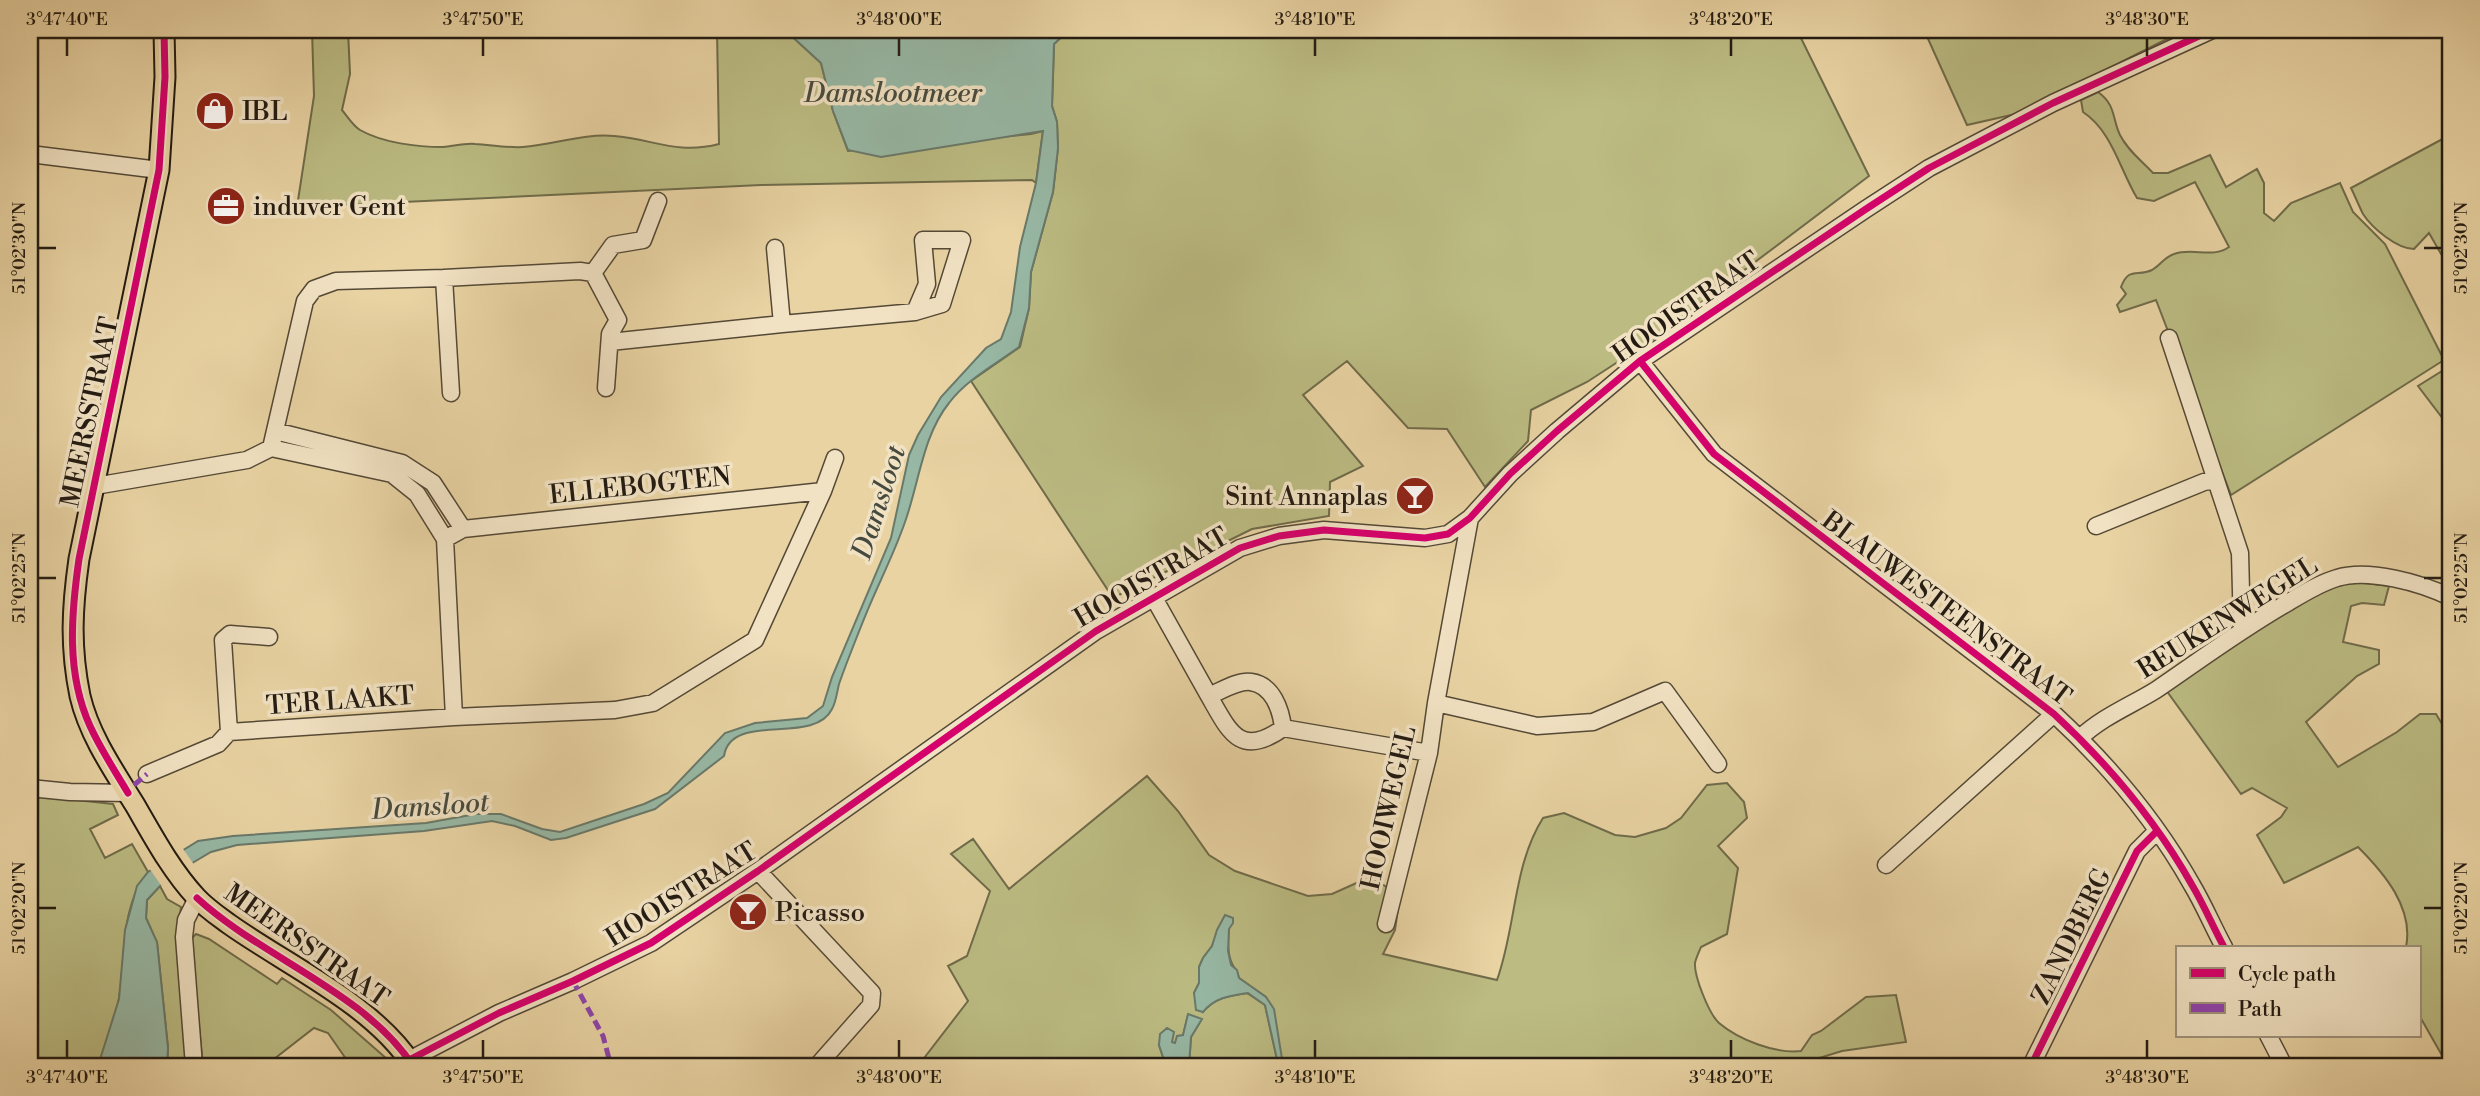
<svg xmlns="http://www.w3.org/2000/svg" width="2480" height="1096" font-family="'Libre Bodoni',serif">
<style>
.green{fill:#bbbb82;stroke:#6f6b4a;stroke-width:2;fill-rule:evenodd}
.water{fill:#97b8a5;stroke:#69796a;stroke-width:2}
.pier{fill:#e9d3a3}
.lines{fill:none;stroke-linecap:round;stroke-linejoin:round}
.minor-casing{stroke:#544936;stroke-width:19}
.major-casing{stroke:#231b12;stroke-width:23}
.minor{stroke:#f1e2c3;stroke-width:16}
.major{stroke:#e9d3a3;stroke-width:19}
.quiet{stroke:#8e44ad;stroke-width:5;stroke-dasharray:10 5;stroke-linecap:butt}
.cycleway-casing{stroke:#f1e2c3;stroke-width:11}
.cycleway{stroke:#d6006c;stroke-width:7}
.ticks{fill:none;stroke:#231b12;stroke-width:2.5}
.labels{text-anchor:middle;stroke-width:7;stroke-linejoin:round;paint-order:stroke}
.poi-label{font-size:26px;fill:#231b12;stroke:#f1e2c3;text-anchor:start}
.street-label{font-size:26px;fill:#231b12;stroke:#f1e2c3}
.water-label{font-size:28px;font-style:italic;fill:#464a3e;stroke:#f1e2c3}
.neatline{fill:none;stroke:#231b12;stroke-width:2.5}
.ticks-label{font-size:18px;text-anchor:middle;fill:#231b12}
</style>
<rect width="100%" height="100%" fill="#e9d3a3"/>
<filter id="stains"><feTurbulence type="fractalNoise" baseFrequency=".00286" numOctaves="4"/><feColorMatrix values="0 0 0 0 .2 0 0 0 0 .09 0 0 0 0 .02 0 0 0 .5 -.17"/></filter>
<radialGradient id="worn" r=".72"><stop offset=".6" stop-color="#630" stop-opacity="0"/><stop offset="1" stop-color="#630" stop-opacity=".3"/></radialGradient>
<!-- green -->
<path class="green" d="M312 30H348L350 74 342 110C347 116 353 126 360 130 383 143 417 147 443 147 454 146 465 143 475 144 492 145 507 148 523 147 554 145 583 133 614 136 653 139 677 155 719 144L717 30H785L821 63 833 111 848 151 1031 134 1043 131 1036 183 1032 180 761 185 297 207 314 96Z
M1069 30H1797L1869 176 1653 339 1587 382 1531 410 1528 441 1485 487 1447 429 1408 428 1347 361 1303 395 1363 466 1330 482 1329 516 1252 529 1113 598 971 381 1020 347 1029 308 1031 272 1053 192 1058 148 1057 122 1052 106 1054 44Z
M1924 30H2193L2165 40 2020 113 1967 125Z
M2098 92C2116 105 2112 118 2120 135 2128 151 2142 161 2153 173H2168L2210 155 2226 187 2257 169 2264 183V213L2274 221 2291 203 2340 183 2353 212 2385 244 2444 360 2231 495 2156 300 2120 312 2117 305 2126 294 2121 287C2129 266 2137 277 2152 270 2161 265 2164 257 2174 254 2193 247 2212 259 2229 247L2195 182 2154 201 2137 198C2120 170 2112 131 2083 112L2081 100Z
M2450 135V264L2441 254 2429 233 2414 249C2397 249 2372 228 2363 214 2359 206 2355 196 2351 188Z
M2450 366V428L2418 386Z
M2355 582 2389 586 2384 605 2362 603 2351 606 2343 642 2379 650V664L2357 676 2306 722 2338 767 2397 732 2420 714H2436L2445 729 2450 753V1066H2448L2419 1015V947H2406C2414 908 2384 873 2358 847L2284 883 2257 835 2281 817 2287 808 2252 788 2241 794 2166 690 2223 650 2331 586Z
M1147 776 1178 811 1209 855 1235 871 1308 896 1332 894 1370 877 1400 895 1395 930 1383 954 1497 980C1516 928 1513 865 1543 818L1564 813 1615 835 1635 837 1666 828 1681 818 1707 785 1727 783 1744 802 1747 818 1718 846 1738 868 1727 934 1701 947C1699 952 1696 958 1695 963 1694 976 1709 1014 1719 1023 1739 1040 1776 1054 1801 1051L1812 1035 1821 1031 1866 997 1896 995 1906 1042 1842 1051 1819 1058 1816 1066H1189L1191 1037 1201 1020 1188 1015 1183 1036 1177 1039 1175 1043 1159 1045 1166 1066H918L968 1001 948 966 967 956 990 891 951 854 973 839 1009 889ZM1221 924 1229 929C1228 939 1227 951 1231 961 1233 968 1238 970 1239 978L1266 997 1283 1065 1278 1064 1265 1005 1247 993C1230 996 1215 997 1203 1012L1194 993 1199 983V967L1203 958 1212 946Z
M30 795 113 804 118 815 90 829 105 858 132 844 148 872C120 907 126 955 119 998 115 1021 105 1044 98 1066H30Z
M160 886 167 899 181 907C174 960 184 1013 188 1066H167L168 1048 157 943 146 918 147 900Z
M196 934 209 939 277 984 282 978 331 1010 395 1066H351L328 1033 314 1028 265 1066H203L191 945 192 938Z"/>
<!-- water -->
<path class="water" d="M785 30H1069L1054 44 1052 106 1057 122 1058 148 1053 192 1031 272 1029 308 1019 347C996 364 967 379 949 403 923 435 919 483 905 522 893 557 875 590 862 624 854 644 846 664 839 684 837 692 836 702 832 709 814 746 731 711 724 756L655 809 566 838 551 840 515 826 492 821 424 831 237 845 211 852 194 862 160 886 147 900 146 918 157 942 168 1048 167 1066H98L119 999 125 930 137 886 148 872 198 841 233 836 426 823 476 814H501L542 829 560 832 644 804 668 793 725 733 755 723 807 718 823 706 832 677 891 538 909 455 918 435 941 397 986 348 1001 339 1011 312 1020 247 1036 183 1043 131 881 157 848 150 833 111 821 63Z
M1225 915 1233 918V923L1229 929 1228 951 1231 965 1237 970 1239 978 1266 997 1274 1009 1283 1065 1278 1064 1265 1005 1248 993C1230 996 1215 997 1203 1012L1196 1010 1194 993 1199 983V967L1203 958 1212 946 1217 930Z
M1188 1014 1202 1019 1191 1037 1189 1066H1166L1159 1045 1160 1034 1167 1028 1174 1032 1172 1042 1175 1043 1177 1036 1183 1035Z"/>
<!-- pier -->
<path class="pier" d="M181 846 195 866 163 888 149 868Z"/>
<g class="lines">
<!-- minor casing -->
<g class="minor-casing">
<path id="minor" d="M30 154 159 170
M775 248 782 324
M593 273 613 245 643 240 658 201
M444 278 451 393
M2169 338 2240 553 2242 630
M610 342 782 324 915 312 927 284 923 240H962L942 304 915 312
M1640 361 1714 454 2054 714C2108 764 2156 821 2192 885 2204 905 2213 927 2224 947
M275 431 402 463 433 483 463 529
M271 448 392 474 417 494 445 539 454 717 615 710 653 703 755 640 823 491 463 529 445 539
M95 486 247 460 271 448 305 301 314 289 336 281 444 278 580 271 593 273 618 320 610 334 606 388
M823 491 835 458
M2096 526 2204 482 2216 480
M1154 598 1209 696C1221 691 1238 680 1251 682 1273 685 1281 710 1283 728L1429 753
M269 637 230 634 223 640 229 732 454 717
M1209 696C1229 731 1240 759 1283 728
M1436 703 1537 726 1593 722 1665 691 1718 764
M2080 738C2102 717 2130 706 2156 690 2200 660 2243 628 2289 602 2304 593 2320 583 2337 578 2368 568 2421 583 2450 597
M147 774 218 744 229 732
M30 788 70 792 128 793
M1886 865 2054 714
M758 871 872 993 871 1005 817 1066
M1386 924 1429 753 1436 703 1470 518
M2268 1035 2284 1066
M409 1060 499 1013 573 981 651 943 758 871 1096 631 1240 548 1279 536 1324 530 1425 538 1448 534 1470 518 1510 474 1557 431 1640 361 1866 209 1929 168 2053 103 2212 30
M194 1066 184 937 186 920 197 898
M2031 1066 2137 851 2157 831"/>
</g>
<!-- major casing -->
<g class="major-casing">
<path id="major" d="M164 30 165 77 159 170 79 559C72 608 70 647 80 696 89 735 114 771 135 805 153 836 171 870 196 897 206 908 218 916 229 924 288 966 373 1004 413 1066"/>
</g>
<!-- minor -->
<use href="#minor" class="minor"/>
<!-- major -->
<use href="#major" class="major"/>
<!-- quiet -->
<path class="quiet" d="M134 785 147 774
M573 981 603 1036 611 1066"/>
<!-- cycleway casing -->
<g class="cycleway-casing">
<path id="cycleway" d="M1640 361 1714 454 2054 714C2108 764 2156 821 2192 885 2204 905 2213 927 2224 947
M128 793C115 771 101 750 90 726 66 673 71 615 79 559L159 170 165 77 164 30
M197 898C261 957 366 993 413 1066
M409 1060 499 1013 573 981 651 943 758 871 1096 631 1240 548 1279 536 1324 530 1425 538 1448 534 1470 518 1510 474 1557 431 1640 361 1866 209 1929 168 2053 103 2212 30
M2031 1066 2137 851 2157 831"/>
</g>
<!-- cycleway -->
<use href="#cycleway" class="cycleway"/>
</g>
<!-- ticks -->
<path class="ticks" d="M67 38V56M483 38V56M899 38V56M1315 38V56M1731 38V56M2147 38V56M38 248H56M2424 248H2442M38 578H56M2424 578H2442M38 908H56M2424 908H2442M67 1040V1058M483 1040V1058M899 1040V1058M1315 1040V1058M1731 1040V1058M2147 1040V1058"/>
<!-- icons -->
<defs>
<g id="shop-disc" transform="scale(2.0125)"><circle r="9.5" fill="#8f2418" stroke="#f1e2c3"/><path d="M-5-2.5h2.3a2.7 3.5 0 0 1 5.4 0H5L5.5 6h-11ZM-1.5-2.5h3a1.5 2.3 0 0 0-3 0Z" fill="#fff"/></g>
<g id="office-disc" transform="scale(2.0125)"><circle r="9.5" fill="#8f2418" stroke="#f1e2c3"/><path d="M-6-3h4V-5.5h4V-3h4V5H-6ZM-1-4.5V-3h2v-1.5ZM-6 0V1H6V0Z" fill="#fff"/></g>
<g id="bar-disc" transform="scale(2.0125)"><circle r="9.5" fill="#8f2418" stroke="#f1e2c3"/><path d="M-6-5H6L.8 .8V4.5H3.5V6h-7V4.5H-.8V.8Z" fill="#fff"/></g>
</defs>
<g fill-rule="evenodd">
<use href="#shop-disc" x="215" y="111"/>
<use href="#office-disc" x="226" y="206"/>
<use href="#bar-disc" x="1415" y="496"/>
<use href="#bar-disc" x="748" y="912"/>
</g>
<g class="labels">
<!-- poi labels -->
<g class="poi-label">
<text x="242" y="120">IBL</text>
<text x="253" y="215">induver Gent</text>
<text x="1388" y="505" text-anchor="end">Sint Annaplas</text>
<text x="775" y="921">Picasso</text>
</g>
<!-- street labels -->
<g class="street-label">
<text transform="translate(1686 307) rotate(-35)" y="9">HOOISTRAAT</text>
<text transform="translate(89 412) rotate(-78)" y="9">MEERSSTRAAT</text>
<text transform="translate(640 485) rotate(-6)" y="9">ELLEBOGTEN</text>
<text transform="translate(1151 577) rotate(-30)" y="9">HOOISTRAAT</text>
<text transform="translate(1947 608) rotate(37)" y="9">BLAUWESTEENSTRAAT</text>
<text transform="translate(2227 617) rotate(-32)" y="9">REUKENWEGEL</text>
<text transform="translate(340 700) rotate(-4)" y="9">TER LAAKT</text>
<text transform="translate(1388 808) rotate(-77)" y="9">HOOIWEGEL</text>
<text transform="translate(681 894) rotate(-32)" y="9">HOOISTRAAT</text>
<text transform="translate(2071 936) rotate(-64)" y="9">ZANDBERG</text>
<text transform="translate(307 945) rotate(35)" y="9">MEERSSTRAAT</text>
</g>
<!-- water labels -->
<g class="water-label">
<text x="893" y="102">Damslootmeer</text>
<text transform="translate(878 502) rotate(-72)" y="10">Damsloot</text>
<text transform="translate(430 805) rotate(-4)" y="10">Damsloot</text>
</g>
</g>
<!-- margin -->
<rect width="2480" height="1096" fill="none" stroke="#e9d3a3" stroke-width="77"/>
<!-- legend -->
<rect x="2176" y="946" width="245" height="91" fill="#f1e2c3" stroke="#9f927c" stroke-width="2"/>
<rect x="2190" y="968" width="35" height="10" fill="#d6006c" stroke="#9f927c" stroke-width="2"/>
<text x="2238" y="981" font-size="21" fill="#231b12">Cycle path</text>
<rect x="2190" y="1003" width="35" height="10" fill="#8e44ad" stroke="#9f927c" stroke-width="2"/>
<text x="2238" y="1016" font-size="21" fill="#231b12">Path</text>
<rect x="38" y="38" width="2404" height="1020" class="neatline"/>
<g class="ticks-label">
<text x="67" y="25">3°47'40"E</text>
<text x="483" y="25">3°47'50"E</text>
<text x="899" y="25">3°48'00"E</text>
<text x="1315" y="25">3°48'10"E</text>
<text x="1731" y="25">3°48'20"E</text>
<text x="2147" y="25">3°48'30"E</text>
<text transform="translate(19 248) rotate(-90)" y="6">51°02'30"N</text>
<text transform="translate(2461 248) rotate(-90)" y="6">51°02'30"N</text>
<text transform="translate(19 578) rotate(-90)" y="6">51°02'25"N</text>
<text transform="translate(2461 578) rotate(-90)" y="6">51°02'25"N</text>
<text transform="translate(19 908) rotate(-90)" y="6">51°02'20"N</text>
<text transform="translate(2461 908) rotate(-90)" y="6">51°02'20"N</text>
<text x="67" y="1083">3°47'40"E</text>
<text x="483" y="1083">3°47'50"E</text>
<text x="899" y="1083">3°48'00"E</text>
<text x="1315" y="1083">3°48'10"E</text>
<text x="1731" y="1083">3°48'20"E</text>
<text x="2147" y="1083">3°48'30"E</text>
</g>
<rect width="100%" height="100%" filter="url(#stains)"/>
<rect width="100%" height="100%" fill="url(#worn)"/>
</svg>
